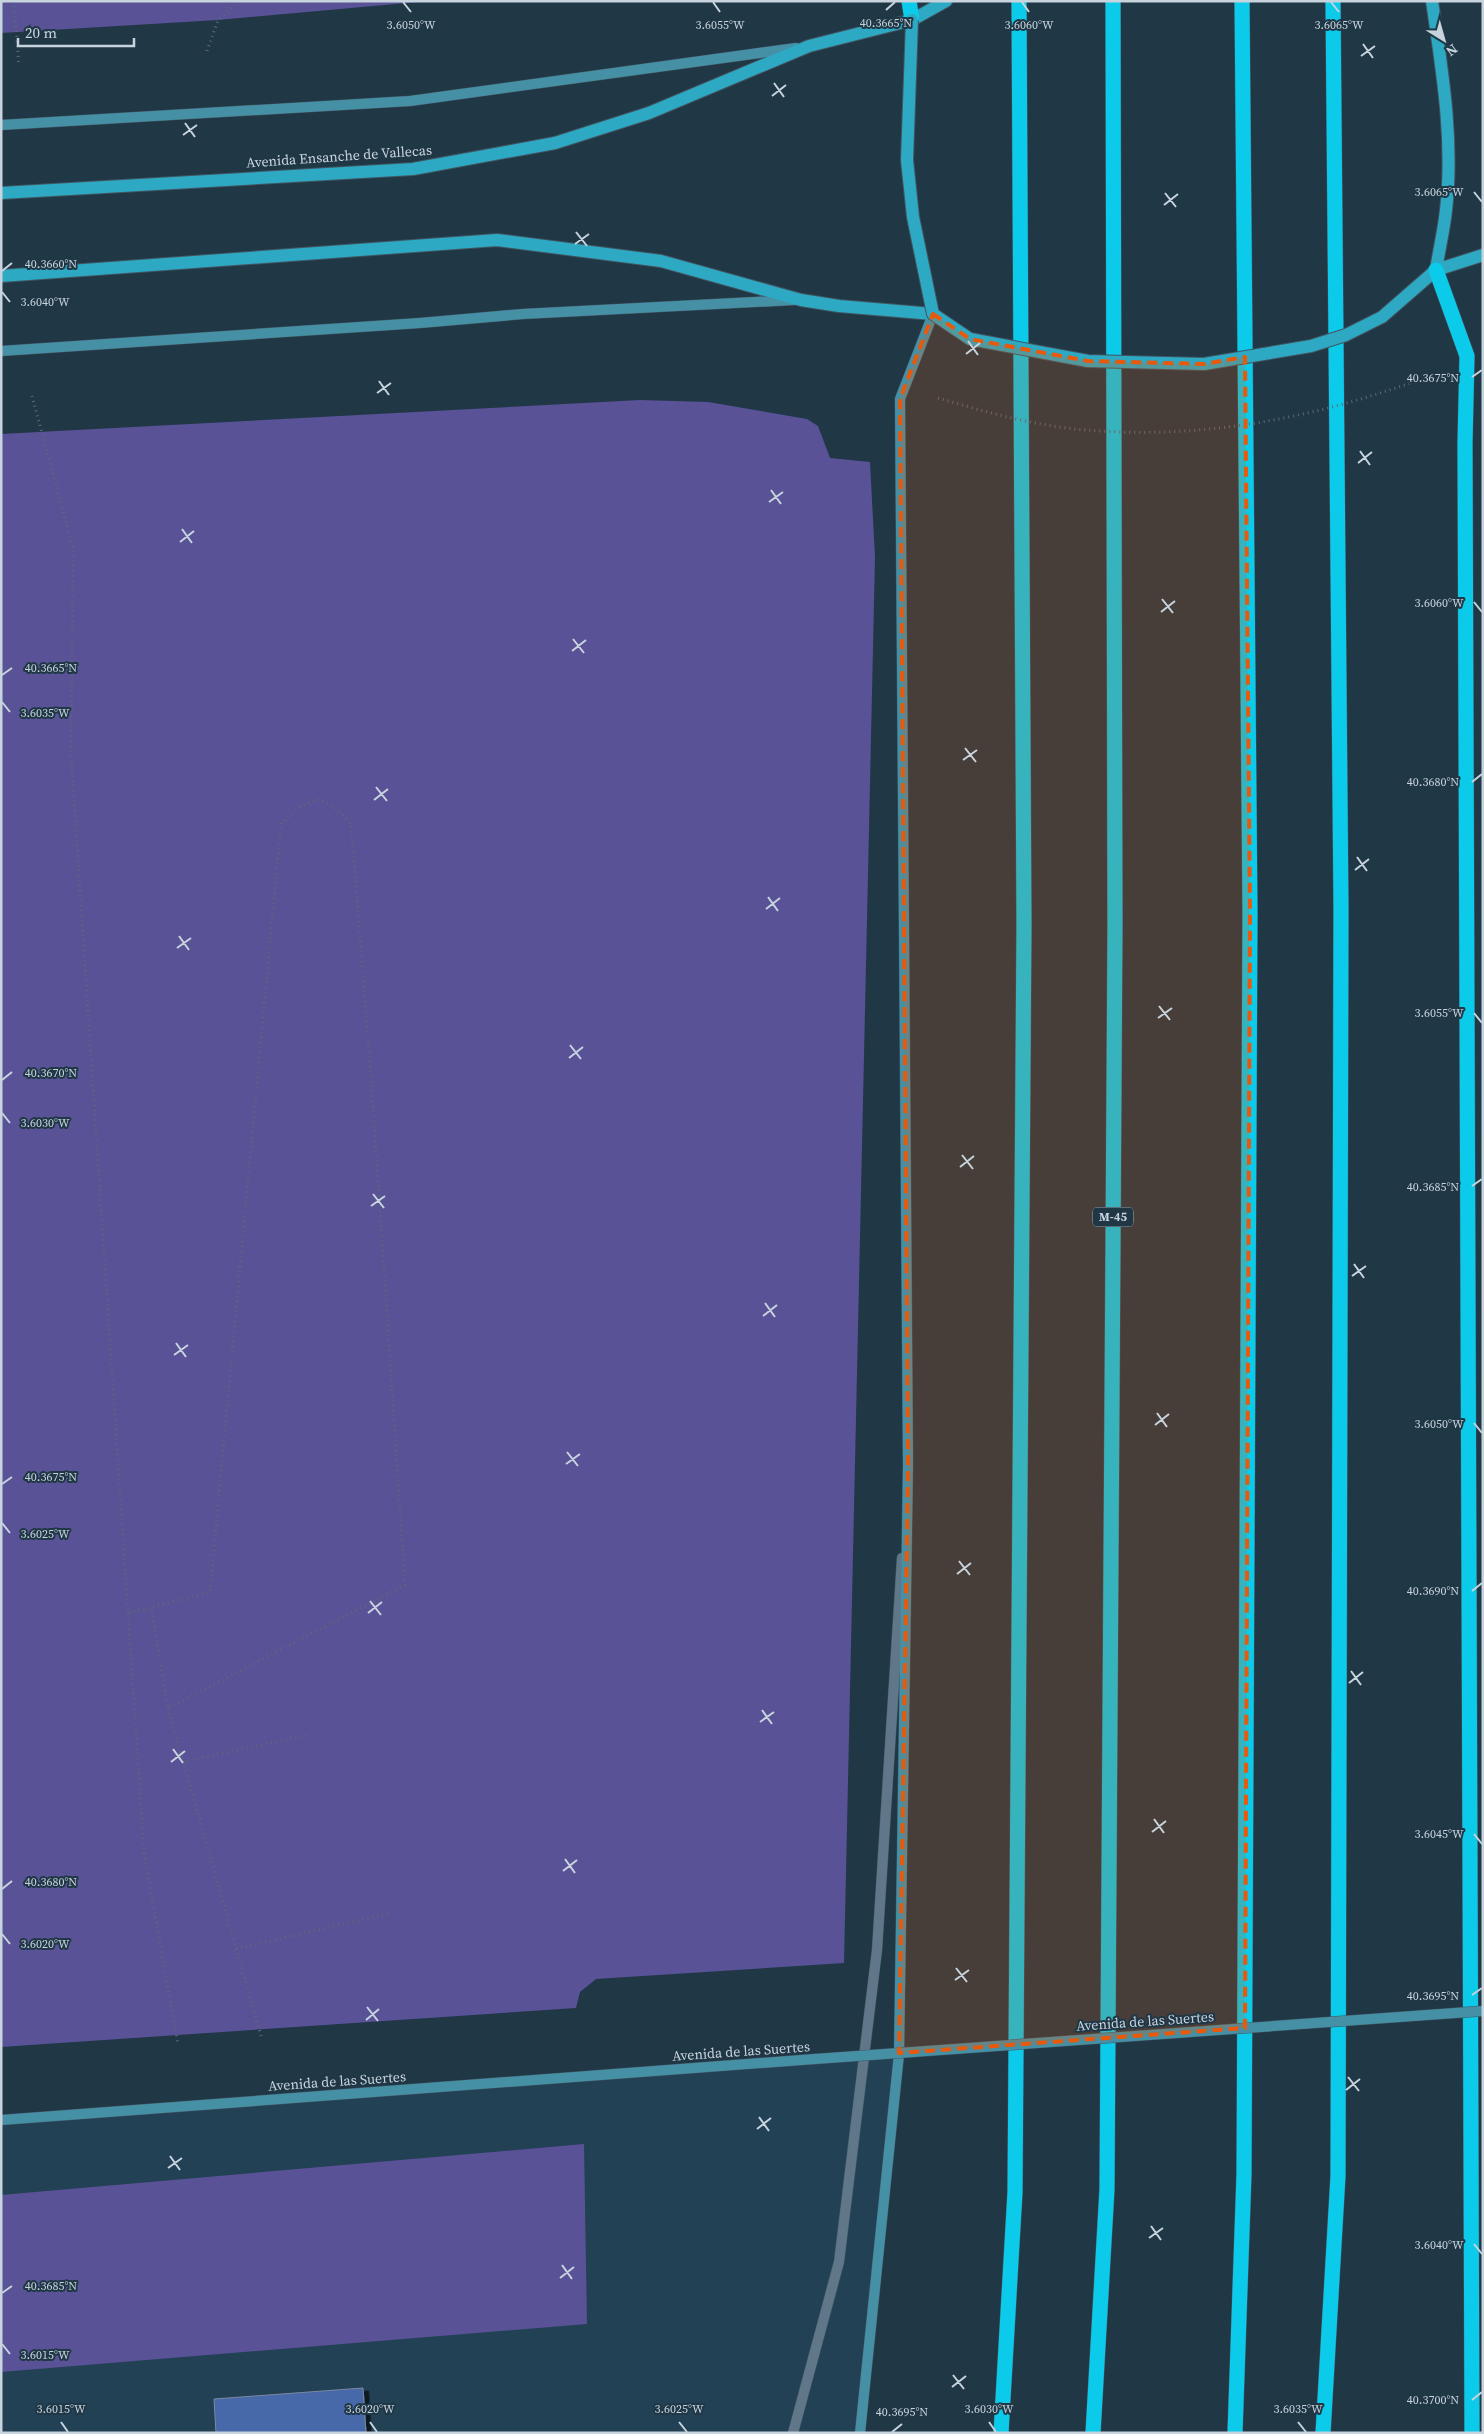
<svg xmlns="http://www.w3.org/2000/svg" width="1484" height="2434" font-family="'Source Serif 4',serif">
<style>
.built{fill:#234155}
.green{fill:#595296}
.building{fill:#4667a9;stroke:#7c89a1;filter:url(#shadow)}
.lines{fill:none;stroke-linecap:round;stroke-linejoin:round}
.lane-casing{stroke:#415561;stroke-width:11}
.secondary-casing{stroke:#415561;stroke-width:11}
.primary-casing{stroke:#415561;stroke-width:14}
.highway-casing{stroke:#415561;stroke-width:16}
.path{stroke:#586b79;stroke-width:3;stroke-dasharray:1 4;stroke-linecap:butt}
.lane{stroke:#5f7788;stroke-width:10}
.secondary{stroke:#4690a5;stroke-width:10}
.primary{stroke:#2da9c3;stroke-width:12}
.highway{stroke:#0bcaea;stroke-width:15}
.secondary-bridge-casing{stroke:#415561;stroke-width:11;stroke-linecap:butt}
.primary-bridge-casing{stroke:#415561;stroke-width:14;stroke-linecap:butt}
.path-bridge{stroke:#586b79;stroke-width:3;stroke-dasharray:1 4;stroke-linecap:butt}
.secondary-bridge{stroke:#4690a5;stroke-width:10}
.primary-bridge{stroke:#2da9c3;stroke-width:12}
.marked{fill:#e8590c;fill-opacity:0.2;stroke:#e8590c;stroke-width:4;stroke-dasharray:10 6;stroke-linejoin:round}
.ticks{fill:none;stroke:#c7d4de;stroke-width:2}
.labels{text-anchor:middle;stroke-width:4;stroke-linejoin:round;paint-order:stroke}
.shield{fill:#203746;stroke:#95a5b0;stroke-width:1}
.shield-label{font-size:12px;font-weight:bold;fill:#c7d4de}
.street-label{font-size:14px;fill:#c7d4de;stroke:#203746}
.ticks-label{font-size:12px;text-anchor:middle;fill:#c7d4de;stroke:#203746;stroke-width:4;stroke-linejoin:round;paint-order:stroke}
</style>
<defs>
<filter id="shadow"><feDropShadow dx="5.5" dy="3" stdDeviation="0" flood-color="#0009"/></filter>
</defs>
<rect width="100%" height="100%" fill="#203746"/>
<!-- built -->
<path class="built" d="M899 2054 860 2433H1V2120Z"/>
<!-- green -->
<path class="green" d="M1 1H429L218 20 1 33Z
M640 400 708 402 807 419 818 426 830 458 870 462 875 557 844 1963 596 1979 580 1992 576 2008 1 2047V434Z
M584 2144 587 2324 1 2372V2195Z"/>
<!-- building -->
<path class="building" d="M363 2388 366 2433H216L214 2399Z"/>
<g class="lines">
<!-- lane casing -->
<g class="lane-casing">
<path id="lane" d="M793 2433 839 2262 877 1950 902 1558"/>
</g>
<!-- secondary casing -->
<g class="secondary-casing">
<path id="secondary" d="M1 125 410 101 796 48
M1 351 420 323 523 314 794 300
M1 2120 815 2059
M860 2433 899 2054 908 1464 900 399 933 314"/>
</g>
<!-- primary casing -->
<g class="primary-casing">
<path id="primary" d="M1432 1C1442 70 1454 140 1446 210 1444 230 1439 250 1436 270
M1 193 413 169 555 143 649 113 809 46 912 20 946 1
M1 276 497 240 661 261 801 300 839 306 933 314
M1382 317 1436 270 1483 255"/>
</g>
<!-- highway casing -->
<g class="highway-casing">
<path id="highway" d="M909 1 912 20
M1436 270 1467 356 1465 443 1472 2433
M1001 2433 1015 2192 1024 925 1019 1
M1093 2433 1107 2189 1115 926 1113 1
M1235 2433 1244 2174 1250 913 1242 1
M1323 2433 1338 2176 1341 909 1333 1"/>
</g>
<!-- path -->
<path class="path" d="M14 1 19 66
M207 51 218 20 239 1
M32 396 73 547 71 756 144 1853 178 2044
M129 1613 210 1592 281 823 300 807 319 799 337 809 351 824 371 1076 405 1585 168 1708 151 1607
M168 1708 262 2039
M183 1762 307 1735
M236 1949 391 1913"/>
<!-- lane -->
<use href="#lane" class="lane"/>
<!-- secondary -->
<use href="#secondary" class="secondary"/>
<!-- primary -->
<use href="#primary" class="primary"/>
<!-- highway -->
<use href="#highway" class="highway"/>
<!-- secondary-bridge casing -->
<g class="secondary-bridge-casing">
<path id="secondary-bridge" d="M815 2059 1483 2011"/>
</g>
<!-- primary-bridge casing -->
<g class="primary-bridge-casing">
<path id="primary-bridge" d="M912 20 907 160 913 217 933 314 970 339 1088 361 1204 364 1311 346 1346 335 1382 317"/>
</g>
<!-- path-bridge -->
<path class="path-bridge" d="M938 398C986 412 1035 426 1086 430 1201 440 1316 418 1424 378"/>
<!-- secondary-bridge -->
<use href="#secondary-bridge" class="secondary-bridge"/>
<!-- primary-bridge -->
<use href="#primary-bridge" class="primary-bridge"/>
</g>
<!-- marked area -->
<path class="marked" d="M933 314 970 339 1088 361 1204 364 1245 357 1250 913 1245 2028 899 2053 908 1464 900 399Z"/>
<!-- ticks -->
<path class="ticks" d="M403 2 411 12M713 2 720 12M1022 2 1029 12M1331 2 1339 12M886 10 895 2M1363 44 1373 58M1361 56 1375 46M774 83 784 97M772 96 786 85M185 123 195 137M183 135 197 125M1474 192 1482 202M1165 193 1176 207M1164 205 1178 194M576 232 587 246M575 244 589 234M2 271 12 263M2 292 10 302M968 341 978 355M966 354 980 343M1472 377 1482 370M379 381 389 395M377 393 391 383M1360 451 1370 465M1358 463 1372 452M771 490 781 504M769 502 783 492M182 529 192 543M180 542 194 531M1162 599 1173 613M1474 602 1482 612M1161 612 1175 601M573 639 584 653M572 651 586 640M2 675 12 668M2 702 10 712M965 748 976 762M963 760 977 750M1472 782 1482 774M376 787 387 801M374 800 388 789M1357 857 1367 871M1355 870 1369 859M768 897 778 911M766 909 780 898M179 936 189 950M177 948 191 938M1159 1006 1170 1020M1474 1013 1482 1023M1158 1018 1172 1008M570 1045 581 1059M569 1058 583 1047M2 1080 12 1072M2 1113 10 1123M962 1155 973 1169M960 1167 974 1156M1472 1186 1482 1179M373 1194 384 1208M371 1206 385 1196M1354 1264 1364 1278M1352 1276 1366 1266M765 1303 775 1317M763 1316 777 1305M176 1343 186 1357M174 1355 188 1345M1157 1413 1167 1427M1474 1423 1482 1433M1155 1425 1169 1414M567 1452 578 1466M566 1464 580 1454M2 1484 12 1477M2 1523 10 1533M959 1561 970 1575M957 1574 971 1563M1472 1591 1482 1583M370 1601 381 1615M368 1613 382 1602M1351 1671 1361 1685M1349 1683 1363 1672M762 1710 772 1724M760 1722 774 1712M173 1749 183 1763M171 1762 185 1751M1154 1819 1164 1833M1152 1832 1166 1821M1474 1834 1482 1844M565 1859 575 1873M563 1871 577 1860M2 1889 12 1881M2 1934 10 1944M956 1968 967 1982M955 1980 969 1970M1472 1995 1482 1988M367 2007 378 2021M366 2020 379 2009M1348 2077 1359 2091M1346 2090 1360 2079M759 2117 769 2131M757 2129 771 2118M170 2156 180 2170M168 2168 182 2158M1151 2226 1161 2240M1149 2238 1163 2228M1474 2244 1482 2254M562 2265 572 2279M560 2278 574 2267M2 2293 12 2286M2 2344 10 2354M953 2375 964 2389M952 2387 966 2376M1472 2400 1482 2392M61 2422 68 2432M370 2422 377 2432M679 2422 687 2432M989 2422 996 2432M1298 2422 1306 2432M892 2432 902 2424"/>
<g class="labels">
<!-- shield labels -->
<rect class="shield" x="1093" y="1207.5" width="40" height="19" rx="4"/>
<g class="shield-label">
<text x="1113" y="1221">M-45</text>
</g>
<!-- street labels -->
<g class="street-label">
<text transform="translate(339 156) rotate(-4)" y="5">Avenida Ensanche de Vallecas</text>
<text transform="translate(1145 2021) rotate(-4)" y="5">Avenida de las Suertes</text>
<text transform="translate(741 2051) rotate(-4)" y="5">Avenida de las Suertes</text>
<text transform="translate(337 2081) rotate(-4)" y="5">Avenida de las Suertes</text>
</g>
</g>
<g class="ticks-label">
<text x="886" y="27">40.3665°N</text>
<text x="411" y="29">3.6050°W</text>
<text x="720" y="29">3.6055°W</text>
<text x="1029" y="29">3.6060°W</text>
<text x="1339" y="29">3.6065°W</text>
<text x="1439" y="196">3.6065°W</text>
<text x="51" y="268">40.3660°N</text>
<text x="45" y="306">3.6040°W</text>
<text x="1433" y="382">40.3675°N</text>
<text x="1439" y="607">3.6060°W</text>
<text x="51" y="672">40.3665°N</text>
<text x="45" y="717">3.6035°W</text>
<text x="1433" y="786">40.3680°N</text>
<text x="1439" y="1017">3.6055°W</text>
<text x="51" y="1077">40.3670°N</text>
<text x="45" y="1127">3.6030°W</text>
<text x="1433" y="1191">40.3685°N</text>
<text x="1439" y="1428">3.6050°W</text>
<text x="51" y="1481">40.3675°N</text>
<text x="45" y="1538">3.6025°W</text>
<text x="1433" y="1595">40.3690°N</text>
<text x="1439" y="1838">3.6045°W</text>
<text x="51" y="1886">40.3680°N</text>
<text x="45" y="1948">3.6020°W</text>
<text x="1433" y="2000">40.3695°N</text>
<text x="1439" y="2249">3.6040°W</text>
<text x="51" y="2290">40.3685°N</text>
<text x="45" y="2359">3.6015°W</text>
<text x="1433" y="2404">40.3700°N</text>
<text x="61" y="2413">3.6015°W</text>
<text x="370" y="2413">3.6020°W</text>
<text x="679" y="2413">3.6025°W</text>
<text x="989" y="2413">3.6030°W</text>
<text x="1298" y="2413">3.6035°W</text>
<text x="902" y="2416">40.3695°N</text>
</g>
<!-- border -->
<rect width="1484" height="2434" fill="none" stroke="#c7d4de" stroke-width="5"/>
<!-- north arrow -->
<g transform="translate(1444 40) rotate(143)" stroke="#203746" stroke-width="4" paint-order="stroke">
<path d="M0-4L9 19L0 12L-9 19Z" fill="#c7d4de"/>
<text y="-8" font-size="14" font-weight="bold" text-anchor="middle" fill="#c7d4de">N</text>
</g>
<!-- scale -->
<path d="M18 38v8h116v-8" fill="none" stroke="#c7d4de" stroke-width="2.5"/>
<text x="25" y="38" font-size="15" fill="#c7d4de" stroke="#203746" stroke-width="4" paint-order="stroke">20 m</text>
</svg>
